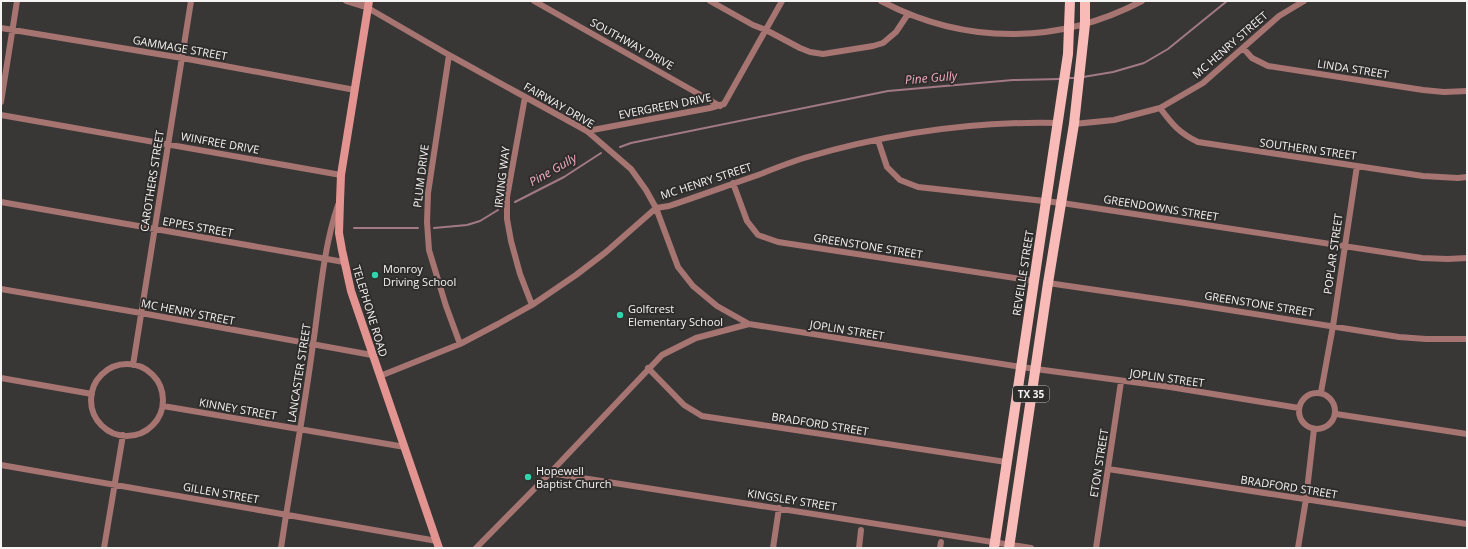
<svg xmlns="http://www.w3.org/2000/svg" width="1468" height="549" font-family="'Open Sans',sans-serif">
<style>
.lines{fill:none;stroke-linecap:round;stroke-linejoin:round}
.stream{stroke:#a27987;stroke-width:2}
.minor{stroke:#a67471;stroke-width:6}
.secondary{stroke:#e49490;stroke-width:8}
.primary{stroke:#f9bbb7;stroke-width:10}
.poi-dot{fill:#2ed4aa;stroke:#2f2d2c;stroke-width:1.5}
.labels{text-anchor:middle;stroke-width:4;stroke-linejoin:round;paint-order:stroke}
.shield{fill:#2f2d2c;stroke:#bab8b7;stroke-width:1}
.shield-label{font-size:10px;font-weight:bold;fill:#f6f4f3}
.street-label{font-size:11px;fill:#f6f4f3;stroke:#2f2d2c}
.poi-label{font-size:11px;fill:#f6f4f3;stroke:#2f2d2c;text-anchor:start}
.water-label{font-size:12px;font-style:italic;fill:#f5acc3;stroke:#2f2d2c}
</style>
<rect width="100%" height="100%" fill="#393736"/>
<g class="lines">
<!-- stream -->
<path class="stream" d="M1083 77 1113 72 1144 63 1168 49 1227 1
M1067 78H1076
M620 147 631 143 888 91 1013 80 1060 79
M515 202 564 177 601 153
M354 228H418
M434 228 467 225 480 221 498 210"/>
<!-- minor -->
<path class="minor" d="M346 1 362 6
M358 1 368 8 449 55 587 131 631 169 646 190 656 208 678 267 693 286 717 306 749 324
M534 1 720 106
M710 1 753 25 766 30 800 48 810 52 823 54 873 46 883 43 896 32 908 14
M881 1C965 45 1058 45 1142 1
M1 28 182 58 355 90
M1243 48 1252 58 1268 66 1423 90 1444 92 1467 91
M449 55 428 193 427 222 429 250 446 306 460 344
M525 97 507 197V219L511 241 520 274 532 305
M1 102 17 1
M1160 108C1172 124 1179 133 1198 142L1423 176 1458 178 1467 177
M1 115 341 175
M1074 124 1114 120 1160 108 1203 83 1279 16 1304 1
M587 131 710 108 724 104 782 1
M878 140 887 167 900 180 918 187 1062 203 1422 258 1448 259 1467 258
M733 183 747 221 758 235 778 242 1034 281
M1 202 344 262
M1048 283 1185 303 1399 337 1426 339H1467
M1 289 141 313 372 355
M91 400a36 36 0 1 1 72 0a36 36 0 1 1-72 0Z
M133 365 191 1
M648 368 684 405 702 416 1006 462
M380 376 460 344 498 324 532 305 576 275 606 252 656 208 669 206C699 196 729 185 758 175 773 169 788 163 804 158 886 134 972 121 1058 123
M1 378 92 394
M1321 392 1333 326 1357 166
M1299 411a18 18 0 1 1 36 0a18 18 0 1 1-36 0Z
M163 406 405 447
M1336 414 1467 434
M1 465 437 541
M1108 469 1467 524
M550 473 1031 548
M104 548 123 435
M281 548C291 480 304 413 313 344 320 298 323 249 338 205
M476 548 550 473 662 355 696 338 749 324 1021 367 1170 387 1299 408
M773 548 779 508
M859 548 861 530
M940 548 941 542
M1096 548 1121 382
M1298 548 1306 499 1314 429"/>
<!-- secondary -->
<path class="secondary" d="M369 1 341 175 340 201 339 233 342 250 351 291 439 548"/>
<!-- primary -->
<path class="primary" d="M994 548 1068 54 1070 1
M1009 548 1048 283 1074 124 1085 24V1"/>
</g>
<!-- markers -->
<g class="poi-dot">
<circle cx="375" cy="275" r="4"/>
<circle cx="620" cy="315" r="4"/>
<circle cx="528" cy="477" r="4"/>
</g>
<g class="labels">
<!-- shield labels -->
<rect class="shield" x="1013" y="386" width="36" height="16" rx="3"/>
<g class="shield-label">
<text x="1031" y="398">TX 35</text>
</g>
<!-- street labels -->
<g class="street-label">
<text transform="translate(632 44) rotate(29)" y="4">SOUTHWAY DRIVE</text>
<text transform="translate(1230 45) rotate(-41)" y="4">MC HENRY STREET</text>
<text transform="translate(180 48) rotate(10)" y="4">GAMMAGE STREET</text>
<text transform="translate(1353 69) rotate(9)" y="4">LINDA STREET</text>
<text transform="translate(559 105) rotate(30)" y="4">FAIRWAY DRIVE</text>
<text transform="translate(665 106) rotate(-11)" y="4">EVERGREEN DRIVE</text>
<text transform="translate(220 143) rotate(10)" y="4">WINFREE DRIVE</text>
<text transform="translate(1308 149) rotate(8)" y="4">SOUTHERN STREET</text>
<text transform="translate(421 176) rotate(-83)" y="4">PLUM DRIVE</text>
<text transform="translate(502 177) rotate(-83)" y="4">IRVING WAY</text>
<text transform="translate(152 181) rotate(-81)" y="4">CAROTHERS STREET</text>
<text transform="translate(706 181) rotate(-18)" y="4">MC HENRY STREET</text>
<text transform="translate(1161 208) rotate(9)" y="4">GREENDOWNS STREET</text>
<text transform="translate(198 227) rotate(10)" y="4">EPPES STREET</text>
<text transform="translate(868 246) rotate(9)" y="4">GREENSTONE STREET</text>
<text transform="translate(1333 254) rotate(-82)" y="4">POPLAR STREET</text>
<text transform="translate(1023 273) rotate(-81)" y="4">REVEILLE STREET</text>
<text transform="translate(1259 304) rotate(9)" y="4">GREENSTONE STREET</text>
<text transform="translate(370 311) rotate(73)" y="4">TELEPHONE ROAD</text>
<text transform="translate(188 312) rotate(11)" y="4">MC HENRY STREET</text>
<text transform="translate(847 330) rotate(9)" y="4">JOPLIN STREET</text>
<text transform="translate(299 373) rotate(-81)" y="4">LANCASTER STREET</text>
<text transform="translate(1167 378) rotate(8)" y="4">JOPLIN STREET</text>
<text transform="translate(238 409) rotate(10)" y="4">KINNEY STREET</text>
<text transform="translate(820 424) rotate(9)" y="4">BRADFORD STREET</text>
<text transform="translate(1099 463) rotate(-81)" y="4">ETON STREET</text>
<text transform="translate(1289 487) rotate(9)" y="4">BRADFORD STREET</text>
<text transform="translate(221 493) rotate(10)" y="4">GILLEN STREET</text>
<text transform="translate(792 500) rotate(9)" y="4">KINGSLEY STREET</text>
</g>
<!-- poi labels -->
<g class="poi-label">
<text x="383" y="273">Monroy<tspan x="383" dy="13">Driving School</tspan></text>
<text x="628" y="313">Golfcrest<tspan x="628" dy="13">Elementary School</tspan></text>
<text x="536" y="475">Hopewell<tspan x="536" dy="13">Baptist Church</tspan></text>
</g>
<!-- water labels -->
<g class="water-label">
<text transform="translate(931 78) rotate(-5)" y="4">Pine Gully</text>
<text transform="translate(553 170) rotate(-30)" y="4">Pine Gully</text>
</g>
</g>
<!-- border -->
<rect width="1468" height="549" fill="none" stroke="#f6f4f3" stroke-width="4"/>
</svg>
